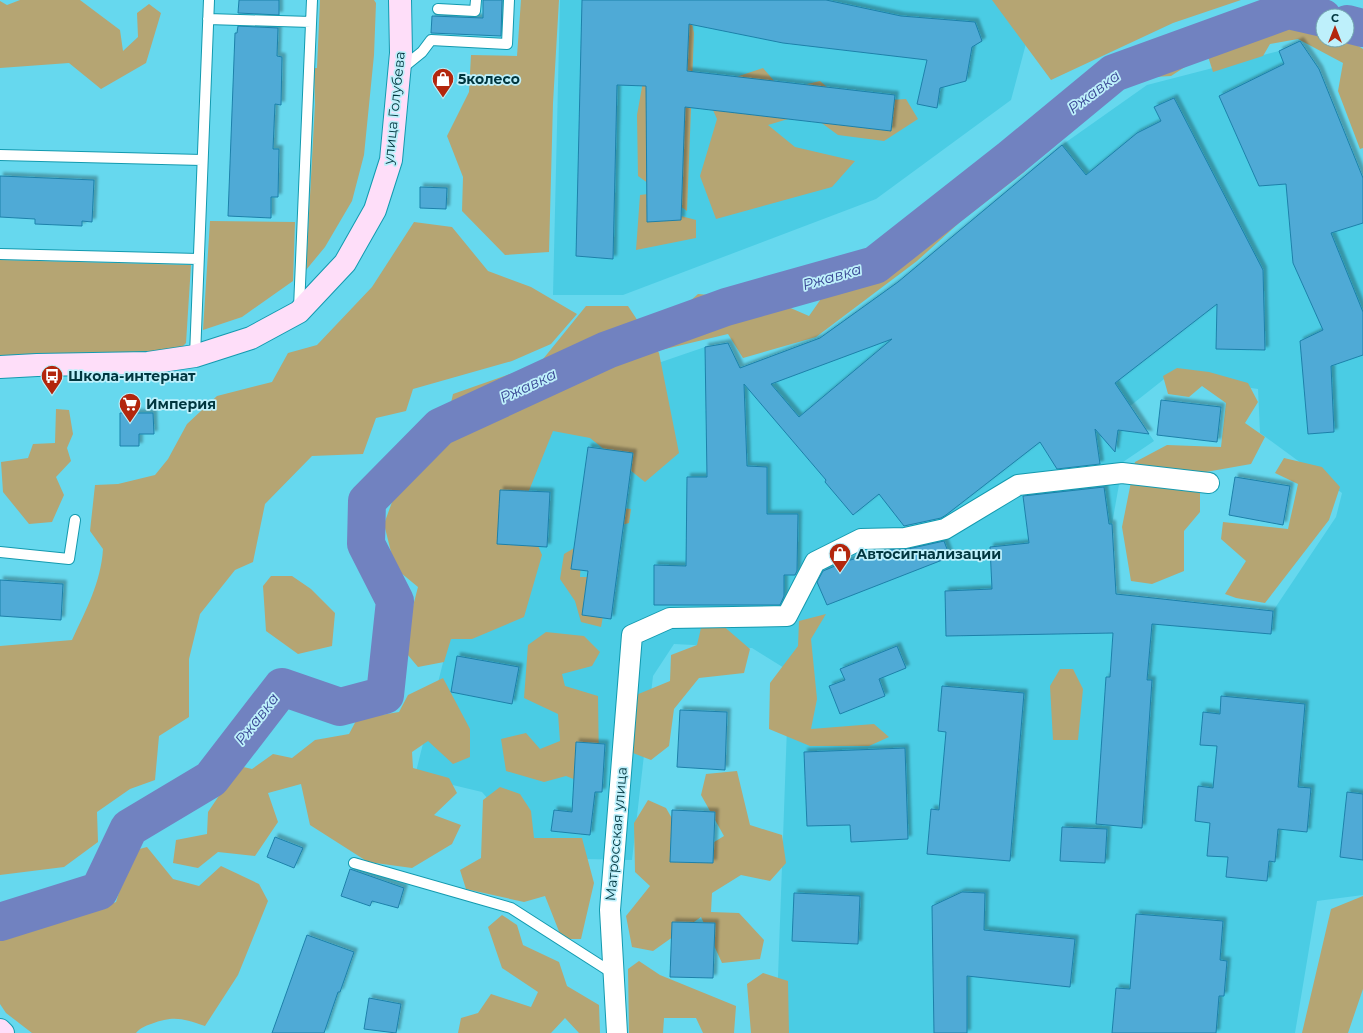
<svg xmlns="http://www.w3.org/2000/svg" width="1363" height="1033" font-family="Montserrat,sans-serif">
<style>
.built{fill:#4acce4;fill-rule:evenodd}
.green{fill:#b5a573}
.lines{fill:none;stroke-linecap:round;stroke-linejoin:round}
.river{stroke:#7182c0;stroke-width:38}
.building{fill:#4faad6;stroke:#1d81aa;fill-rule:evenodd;filter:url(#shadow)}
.lane-casing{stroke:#139aaf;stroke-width:12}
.street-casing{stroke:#139aaf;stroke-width:22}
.secondary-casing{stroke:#139aaf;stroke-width:24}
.lane{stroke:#fff;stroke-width:10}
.street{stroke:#fff;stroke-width:20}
.secondary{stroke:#fedef9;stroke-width:22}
.labels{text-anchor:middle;stroke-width:3.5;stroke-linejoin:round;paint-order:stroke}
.poi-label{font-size:14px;font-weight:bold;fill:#00363f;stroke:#bef0fb;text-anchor:start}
.street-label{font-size:14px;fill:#00363f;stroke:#bef0fb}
.water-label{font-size:15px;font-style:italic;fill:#394794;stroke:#bef0fb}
</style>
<defs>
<filter id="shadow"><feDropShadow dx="3.5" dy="-3.5" stdDeviation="1" flood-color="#0004"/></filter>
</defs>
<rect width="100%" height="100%" fill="#66d8ee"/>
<!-- built -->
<path class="built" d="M560 0H1018L1032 21 1011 100 876 199 623 295H553Z
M1300 41 1319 69 1363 178V895L1317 901 1295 1033H776L789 671 752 648 674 644 653 676 632 860 538 858 482 792 415 776 490 472 556 398 705 347 728 343 741 368 820 338 898 282 1062 145 1147 85 1279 51ZM1168 376 1258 389 1260 433 1342 493 1336 517 1273 611 1116 594 1112 524 1123 462 1154 441 1130 406Z"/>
<!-- green -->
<path class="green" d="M20 0H80L120 30 123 51 138 37 137 13 149 4 161 13 146 63 101 89 69 63 0 68V1L7 5Z
M320 0H374L376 3 374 55 364 155 352 201 325 247 306 270 315 104 314 68H317Z
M521 0H559L553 103 549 252 505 255 462 211 463 177 447 136 469 92 471 55 517 56Z
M687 0 694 33 687 211 638 176 637 115 642 87V55Z
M992 0H1241L1173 23 1051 80Z
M1289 17 1319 22 1323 24V40L1347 39 1363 49V148L1360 149 1338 91 1343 63 1298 39 1270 44 1263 56 1213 72 1206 50 1220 39H1244L1262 23 1277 25Z
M1178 43 1191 63 1171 76 1135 78 1079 123 1038 150 1024 172 960 222 917 261 816 337 743 358 728 334 661 350 647 327 656 315 687 313 689 302 698 294 732 297 743 310 779 303 809 316 823 296 856 287 864 250 886 247 940 195 1011 169 1018 140H1046V118L1110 65 1145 70Z
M763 68 782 90 820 81 846 103 906 99 918 119 884 141 838 135 808 113 768 125 795 147 855 161 832 187 716 219 700 176 717 119 703 88Z
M656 193 666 212 696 220V238L636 250 640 195Z
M210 221 295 222 293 281 242 317 203 330Z
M414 222 452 227 488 271 531 287 577 314 551 344 512 361 413 389 406 411 376 418 363 454 312 456 265 504 253 562 235 570 200 614 189 659V717L159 736 155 780 130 789 97 812 98 842 64 867 0 875V646L72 640C86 610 101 582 103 549L90 531 95 485 118 484 155 475 168 459 187 424 217 396 272 382 288 353 317 345 372 287Z
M0 260 191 265 186 343 179 350 158 354 0 358Z
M586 306H628L659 353 679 453 645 482 590 438 553 431 522 508 542 555 524 617 472 639H451L444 662 418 667 402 648 418 587 395 568 384 524 399 483 414 473 419 437 448 416 453 394 539 364Z
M1177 368 1209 372 1248 383 1258 402 1245 423 1265 437 1251 464 1200 473V512L1184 531V571L1152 584 1131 581 1122 527 1135 462 1167 445 1221 447 1226 403 1202 386 1189 397 1168 394 1163 376Z
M56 409 69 410 73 434 67 448 71 461 56 477 64 495 52 522 29 524 3 492 1 462 28 458 33 444 55 443Z
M1284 458 1322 467 1340 487 1329 520 1265 603 1236 598 1225 594 1246 561 1221 539 1223 522 1288 529 1298 484 1275 473Z
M603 506 631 509 629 523 604 530 581 561 580 577H603L604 611 601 627 581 622 575 601 560 579 564 554 581 544Z
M271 576H292L311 589 335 613 332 646 298 654 266 631 263 586Z
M826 614 811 639 817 699 811 729 874 724 889 737 869 746H810L769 729 770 683 798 646 799 621Z
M721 624 750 649 744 673 699 678 674 709 669 746 651 760 633 753 636 695 670 681 671 655 697 645 701 628Z
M546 632 584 636 600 652 592 666 562 674 565 686 598 696 599 766 586 784 566 776 544 782 506 771 501 739 526 733 540 749 560 741 558 714 524 698 528 645Z
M1060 669H1073L1083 689 1078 740H1053L1050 686Z
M443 678 470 729V757L453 764 428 741 412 752 413 768 449 778 457 793 434 815 461 825 452 844 412 868 368 862 310 825 301 784 268 793 278 822 255 856 218 852 198 868 173 863 176 840 207 834 208 812 239 766 252 769 273 754 292 758 315 740 349 734 357 719 399 712 408 695Z
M737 771 750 825 782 835 786 863 770 881 741 875 712 893 711 912 739 913 764 940 760 959 722 963 701 917 653 951 632 947 626 916 650 886 635 872 634 823 648 800 666 808 693 855 724 836 701 795 706 774Z
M500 787 520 794 531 811 534 838H582L594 883 581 939H562L545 896 524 902 466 889 460 870 481 858 483 800Z
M147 847 173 879 199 886 221 866 259 884 268 901 238 975 205 1026C183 1019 175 1015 151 1024 145 1026 140 1028 136 1033H32L6 1013 0 1004V910L6 902H36L49 915 72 919 116 902 132 851Z
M1363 896V989L1348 1033H1302L1331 909Z
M502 915 517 925 523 945 559 962 567 986 599 1005 600 1033H579L565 1018 551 1033H458L461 1018 478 1013 491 994 531 1007 538 992 502 968 488 927Z
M639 961 660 975 736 1006 734 1033H703L696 1018H664L663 1033H629L628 969Z
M763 973 788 981 789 1033H751L747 984Z"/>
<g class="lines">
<!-- river -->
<path class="river" d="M1347 24 1363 28
M0 922 99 891 129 828 211 779 282 687 340 707 385 695 395 601 366 544 367 501 440 427 607 350 726 307 875 265 1011 158 1114 73 1288 10 1323 18"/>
</g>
<!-- building -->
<path class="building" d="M239 0H279V15L238 13Z
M483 0H502L501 36 431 33 432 16 483 18Z
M582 0H826L901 16 975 22 982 41 972 47 966 81 940 88 937 108 917 104 927 60 783 43 689 24 687 71 895 95 891 131 685 107 681 220 647 222 646 86 617 85 613 259 576 256Z
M238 26 278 28 277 56 282 57 281 105 275 104 273 149H279L278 197H271V218L228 216 235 33H237Z
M1300 41 1319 69 1363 178V223L1331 233 1363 312V355L1331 366 1334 432 1308 434 1300 341 1323 330 1293 263 1286 184 1259 186 1219 96 1284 64 1279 51Z
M1174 98 1263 270 1265 350 1216 349 1217 304 1115 383 1149 434 1118 430 1115 452 1095 429 1100 464 1057 469 1040 442 946 515 941 518 904 526 879 494 853 515 825 482 826 480 744 384 747 466 767 467V514H798L797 571 795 575H784V596L780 605H654V565L686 566 687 477H707L705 347 728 343 740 368 820 338 898 282 1062 145 1086 175 1137 133 1161 121 1154 107ZM892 339 799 417 771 384Z
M0 176 94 180 92 222 82 221V226L35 224V219L0 217Z
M420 187 447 188 446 209 420 208Z
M1161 400 1221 407 1217 442 1157 435Z
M120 413H153L154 434H139V446H120Z
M588 447 633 453 611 619 582 615 588 571 571 569Z
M1235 477 1290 486 1283 525 1229 515Z
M1104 487 1109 524H1112L1116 594 1273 611 1271 634 1152 624 1147 680H1152L1142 828 1096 824 1106 677H1110L1113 633 946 636 945 591 992 589 990 547 1029 543 1023 496Z
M500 490 550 492 547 547 497 544Z
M944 541 950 557 827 605 817 582 823 571 847 561 885 550 908 549Z
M0 580 63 584 61 620 0 616Z
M897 646 906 668 879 679 885 696 840 714 829 686 845 680 840 669Z
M457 656 519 667 512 704 451 692Z
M942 686 1024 693 1010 861 927 854 931 809 939 810 946 732 938 731Z
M1221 696 1305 704 1298 787 1311 788 1307 832 1278 829 1275 862 1269 861 1267 881 1226 877 1228 857 1207 856 1210 823 1195 821 1198 786 1213 788 1217 746 1200 745 1203 712 1220 714Z
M680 710 727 712 725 770 677 767Z
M576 742 605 744 602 792H595L590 835 551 831 554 810 572 812Z
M905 748 908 839 851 842 850 825 807 826 804 752Z
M1347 792 1363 794V860L1340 857Z
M672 810 715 812 713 863 670 862Z
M1062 827 1107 829 1105 863 1060 861Z
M275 837 303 848 294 868 267 857Z
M350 869 404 888 398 908 372 901 370 906 341 896Z
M962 892 985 893 984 930 1075 939 1070 987 967 976V1033H934L932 906Z
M794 893 860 896 858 944 792 941Z
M1136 914 1223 921 1220 960 1227 961 1224 996H1219L1216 1033H1112L1116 988 1130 989Z
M672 922 715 923 713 978 670 977Z
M307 935 354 952 340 992H338L324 1033H272Z
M369 998 401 1004 396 1033 364 1029Z"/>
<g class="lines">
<!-- lane casing -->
<g class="lane-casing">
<path id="lane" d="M438 9 475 11 476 0
M208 19 311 22
M401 69 422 52 431 40 507 44 509 0
M0 155 202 160
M0 254 198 259
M299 308 312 0
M195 356 209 0
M0 552 69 559 75 520
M354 863 511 908 614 974"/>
</g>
<!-- street casing -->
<g class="street-casing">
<path id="street" d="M617 1033 610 910 632 635 670 618 787 616 815 562 861 539 905 538 945 529 1018 485 1122 473 1209 483"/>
</g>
<!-- secondary casing -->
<g class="secondary-casing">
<path id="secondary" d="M0 367 37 365 148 363 195 356 251 338 299 312 345 263 375 210 391 160 401 53 400 0
M0 1030 3 1033"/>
</g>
<!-- lane -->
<use href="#lane" class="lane"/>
<!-- street -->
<use href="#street" class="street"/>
<!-- secondary -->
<use href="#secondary" class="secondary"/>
</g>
<!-- icons -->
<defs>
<g id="shop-pin" transform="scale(1.15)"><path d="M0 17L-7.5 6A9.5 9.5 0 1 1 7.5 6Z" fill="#b3260d" stroke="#bef0fb"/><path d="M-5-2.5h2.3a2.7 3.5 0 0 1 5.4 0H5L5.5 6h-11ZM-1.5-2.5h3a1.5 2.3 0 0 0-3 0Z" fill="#fff"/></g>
<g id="bus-pin" transform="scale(1.15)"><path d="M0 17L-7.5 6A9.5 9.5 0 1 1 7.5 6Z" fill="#b3260d" stroke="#bef0fb"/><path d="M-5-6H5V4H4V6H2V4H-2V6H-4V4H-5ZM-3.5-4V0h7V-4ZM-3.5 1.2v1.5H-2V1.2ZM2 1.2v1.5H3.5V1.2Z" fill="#fff"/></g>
<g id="supermarket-pin" transform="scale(1.15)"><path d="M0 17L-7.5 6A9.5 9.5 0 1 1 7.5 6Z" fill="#b3260d" stroke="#bef0fb"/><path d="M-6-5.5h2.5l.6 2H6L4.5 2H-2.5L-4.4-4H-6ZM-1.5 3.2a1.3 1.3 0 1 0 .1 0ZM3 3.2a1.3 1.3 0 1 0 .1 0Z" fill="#fff"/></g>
</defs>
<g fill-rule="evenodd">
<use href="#shop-pin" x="443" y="79"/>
<use href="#bus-pin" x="52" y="376"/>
<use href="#supermarket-pin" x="130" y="404"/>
<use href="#shop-pin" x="840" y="554"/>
</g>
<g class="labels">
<!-- poi labels -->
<g class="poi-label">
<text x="458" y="84">5колесо</text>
<text x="68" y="381">Школа-интернат</text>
<text x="146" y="409">Империя</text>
<text x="856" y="559">Автосигнализации</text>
</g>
<!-- street labels -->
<g class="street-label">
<text transform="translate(394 108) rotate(-84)" y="5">улица Голубева</text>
<text transform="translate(616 834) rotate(-85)" y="5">Матросская улица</text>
</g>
<!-- water labels -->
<g class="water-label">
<text transform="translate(1094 92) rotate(-37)" y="5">Ржавка</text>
<text transform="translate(832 277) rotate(-16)" y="5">Ржавка</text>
<text transform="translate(528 386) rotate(-25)" y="5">Ржавка</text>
<text transform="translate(257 719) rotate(-52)" y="5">Ржавка</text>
</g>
</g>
<!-- north arrow -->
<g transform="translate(1335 28)"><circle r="19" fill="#bef0fb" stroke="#72a6b0"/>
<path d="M0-3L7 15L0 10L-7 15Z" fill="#b3260d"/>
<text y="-6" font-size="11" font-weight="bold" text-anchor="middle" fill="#00363f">С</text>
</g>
</svg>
